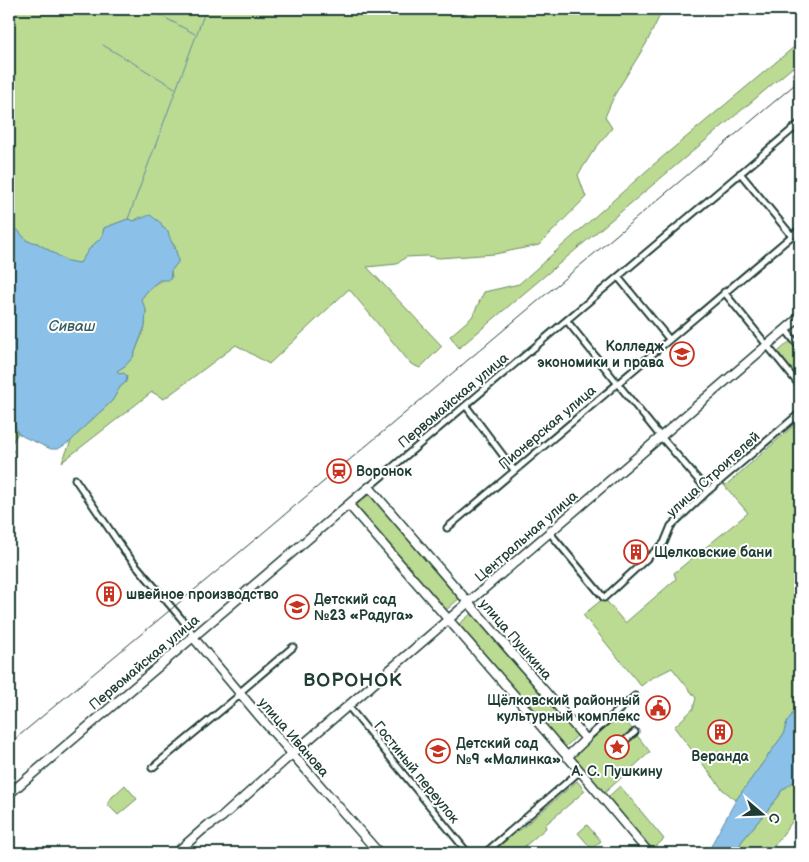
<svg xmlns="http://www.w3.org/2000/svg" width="809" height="862" font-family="'Balsamiq Sans',sans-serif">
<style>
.green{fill:#bbda92;stroke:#6d8c63}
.water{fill:#8bc1e9;stroke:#608ca1}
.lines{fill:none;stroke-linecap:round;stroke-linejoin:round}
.stream{stroke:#608ca1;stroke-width:1}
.street-casing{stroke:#1f3d34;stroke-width:9}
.secondary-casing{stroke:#1f3d34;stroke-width:11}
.street{stroke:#fff;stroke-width:5}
.secondary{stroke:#fff;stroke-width:8}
.rail{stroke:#1f3d34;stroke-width:1}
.labels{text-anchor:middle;stroke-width:4;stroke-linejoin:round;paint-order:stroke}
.poi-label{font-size:14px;font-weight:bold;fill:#1f3d34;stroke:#fff;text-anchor:start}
.street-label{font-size:14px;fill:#1f3d34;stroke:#fff}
.water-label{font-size:15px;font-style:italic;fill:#3a5e61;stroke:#fff}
.district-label{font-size:19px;font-weight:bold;letter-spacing:1px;fill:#1f3d34;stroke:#fff}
</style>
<rect width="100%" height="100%" fill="#fff"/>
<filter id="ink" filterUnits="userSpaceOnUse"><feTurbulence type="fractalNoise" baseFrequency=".02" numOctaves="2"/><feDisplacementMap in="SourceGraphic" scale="10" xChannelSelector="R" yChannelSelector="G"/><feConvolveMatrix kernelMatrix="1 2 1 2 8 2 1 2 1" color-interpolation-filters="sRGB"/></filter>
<g filter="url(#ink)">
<!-- green -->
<path class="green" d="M9 9H641V11L647 13 648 9H663L646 44 615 94 605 117 612 128 592 153 578 175 586 197 539 245 495 254 439 258 427 256 406 257 397 264 367 267 442 346 420 368 411 364 349 289 269 364 236 345 164 399 152 392 62 462 71 441 85 426 112 401 120 387 126 382 117 371 126 365 133 357 145 327 146 310 141 299C151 286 156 281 172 277L171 271 178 262 175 246 169 239 168 231 162 227 140 217 134 221 128 219 104 228 102 237 90 248 80 263 67 261 37 243 27 241 9 220Z
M800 42V61L459 348 450 336 472 317 484 292 519 284 653 165Z
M790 341 800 354V381L778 352Z
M9 352 11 357 15 375 13 422 18 433 9 448Z
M800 420V703L787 722 783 735 736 800 723 790 674 727 693 709 696 698 672 668 650 679 641 686 583 615 604 598 625 623 676 579 674 573 748 513 723 484 726 485Z
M372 492 461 597 445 611 354 507Z
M472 613 578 735 564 748 458 625Z
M618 711 650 752 601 796 567 757Z
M800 777V811L769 853H735L742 841 779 796 781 791Z
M577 781 585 791 545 825 546 828 517 853H488L514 831 520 830Z
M125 785 137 799 118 815 107 804 112 797Z
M620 786 664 839 651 851 607 798Z
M587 825 601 841 592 849 578 833Z"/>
<!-- water -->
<path class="water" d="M150 215 161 223 162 227 168 231C170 243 178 250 178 262L171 271 170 280H159L149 289 141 299 146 310 145 326 133 357 126 365 117 371 119 374 124 373 127 376 126 382 120 387 112 401 85 426 71 441 58 449H51L24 437 18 433 13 422 15 375 11 357 9 352V220L27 241 37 243 67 261 80 263 90 248 102 237 104 228 128 219 134 221Z
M800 703V777L781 791 779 796 742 841 735 853H708L714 840 736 800 783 735 787 722Z"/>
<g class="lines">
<!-- stream -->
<path class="stream" d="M149 9 195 34
M103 45 175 88
M128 219 206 9
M9 460 14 450"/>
<!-- street casing -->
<g class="street-casing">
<path id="street" d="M795 127 800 133
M740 173 792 236
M618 277 669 339
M724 292 800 386
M567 321 656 431 708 491
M786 330 800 348
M466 406 514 470
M75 479 125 552 180 617 191 631 192 636
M369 487 800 123
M447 528 800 229
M550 533 604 598 664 543 671 526 708 491 800 413
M239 693 293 647
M348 706 468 853
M586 739 635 696
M622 743 635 732
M152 768 241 694
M485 853 580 771"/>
</g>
<!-- secondary casing -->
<g class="secondary-casing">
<path id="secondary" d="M349 505 580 771 649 853
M192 636 260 717 379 853
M9 794 369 487 586 739 567 757
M204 829 222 817 292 754 800 317
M176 853 208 825"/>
</g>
<!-- street -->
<use href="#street" class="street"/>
<!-- secondary -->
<use href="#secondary" class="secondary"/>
<!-- rail -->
<path class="rail" d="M9 744 258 537 800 80"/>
</g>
</g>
<!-- icons -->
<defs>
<g id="university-ring" transform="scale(1.25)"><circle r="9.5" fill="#fff" stroke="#c8321e" stroke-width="1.5"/><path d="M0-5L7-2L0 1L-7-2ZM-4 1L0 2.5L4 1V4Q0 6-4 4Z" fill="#c8321e"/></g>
<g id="station-ring" transform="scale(1.25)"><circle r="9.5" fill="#fff" stroke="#c8321e" stroke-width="1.5"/><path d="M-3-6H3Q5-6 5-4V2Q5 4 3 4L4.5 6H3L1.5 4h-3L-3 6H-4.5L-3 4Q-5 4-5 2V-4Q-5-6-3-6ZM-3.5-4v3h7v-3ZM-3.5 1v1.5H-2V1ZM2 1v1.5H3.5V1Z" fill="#c8321e"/></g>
<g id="building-ring" transform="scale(1.25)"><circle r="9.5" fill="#fff" stroke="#c8321e" stroke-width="1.5"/><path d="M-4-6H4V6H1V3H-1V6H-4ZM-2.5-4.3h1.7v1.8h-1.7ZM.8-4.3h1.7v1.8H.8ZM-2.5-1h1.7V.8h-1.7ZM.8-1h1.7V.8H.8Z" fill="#c8321e"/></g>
<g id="school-ring" transform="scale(1.25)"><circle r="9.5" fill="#fff" stroke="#c8321e" stroke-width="1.5"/><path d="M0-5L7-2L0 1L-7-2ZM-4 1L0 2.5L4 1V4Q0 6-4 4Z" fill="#c8321e"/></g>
<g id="civic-ring" transform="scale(1.25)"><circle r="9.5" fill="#fff" stroke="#c8321e" stroke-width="1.5"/><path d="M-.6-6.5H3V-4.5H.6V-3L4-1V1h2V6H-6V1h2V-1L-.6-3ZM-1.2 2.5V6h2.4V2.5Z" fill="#c8321e"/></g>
<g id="sight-ring" transform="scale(1.25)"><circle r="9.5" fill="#fff" stroke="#c8321e" stroke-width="1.5"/><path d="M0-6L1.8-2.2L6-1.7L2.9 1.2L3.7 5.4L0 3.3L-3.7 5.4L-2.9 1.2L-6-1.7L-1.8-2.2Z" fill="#c8321e"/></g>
</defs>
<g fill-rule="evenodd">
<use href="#university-ring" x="682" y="354"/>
<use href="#station-ring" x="339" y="471"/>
<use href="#building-ring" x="636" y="552"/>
<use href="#building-ring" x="109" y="594"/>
<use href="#school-ring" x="297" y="607"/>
<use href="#civic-ring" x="658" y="708"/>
<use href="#building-ring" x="720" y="732"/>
<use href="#sight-ring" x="617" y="747"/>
<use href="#school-ring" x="438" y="751"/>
</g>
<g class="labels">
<!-- poi labels -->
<g class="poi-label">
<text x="664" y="351" text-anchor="end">Колледж<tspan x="664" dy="16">экономики и права</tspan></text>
<text x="356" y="476">Воронок</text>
<text x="654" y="557">Щелковские бани</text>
<text x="126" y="599">швейное производство</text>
<text x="314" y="604">Детский сад<tspan x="314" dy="16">№23 «Радуга»</tspan></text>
<text x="640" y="705" text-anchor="end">Щёлковский районный<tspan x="640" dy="16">культурный комплекс</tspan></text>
<text x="456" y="748">Детский сад<tspan x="456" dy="16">№9 «Малинка»</tspan></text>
<text x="720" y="761" text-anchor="middle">Веранда</text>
<text x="617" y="776" text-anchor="middle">А. С. Пушкину</text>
</g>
<!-- street labels -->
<g class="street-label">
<text transform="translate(453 400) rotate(-40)" y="5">Первомайская улица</text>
<text transform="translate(547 427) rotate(-40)" y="5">Пионерская улица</text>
<text transform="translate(713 474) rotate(-42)" y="5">улица Строителей</text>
<text transform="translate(526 536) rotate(-41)" y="5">Центральная улица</text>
<text transform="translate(516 639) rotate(49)" y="5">улица Пушкина</text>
<text transform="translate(144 662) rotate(-40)" y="5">Первомайская улица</text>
<text transform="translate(294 737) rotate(49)" y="5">улица Иванова</text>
<text transform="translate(417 772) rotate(51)" y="5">Гостиный переулок</text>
</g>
<!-- water labels -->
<g class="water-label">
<text x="72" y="331">Сиваш</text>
</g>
<!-- district labels -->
<g class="district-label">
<text x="353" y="686">ВОРОНОК</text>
</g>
</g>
<!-- margin -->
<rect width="809" height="862" fill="none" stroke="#fff" stroke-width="30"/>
<rect x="15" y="15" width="779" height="832" fill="none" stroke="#1f3d34" stroke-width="2" filter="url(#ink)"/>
<!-- north arrow -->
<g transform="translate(762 814) rotate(109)" stroke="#ffffff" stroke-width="4" paint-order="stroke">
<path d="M0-4L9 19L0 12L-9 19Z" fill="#1f3d34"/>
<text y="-8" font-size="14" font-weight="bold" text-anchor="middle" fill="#1f3d34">С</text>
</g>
</svg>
